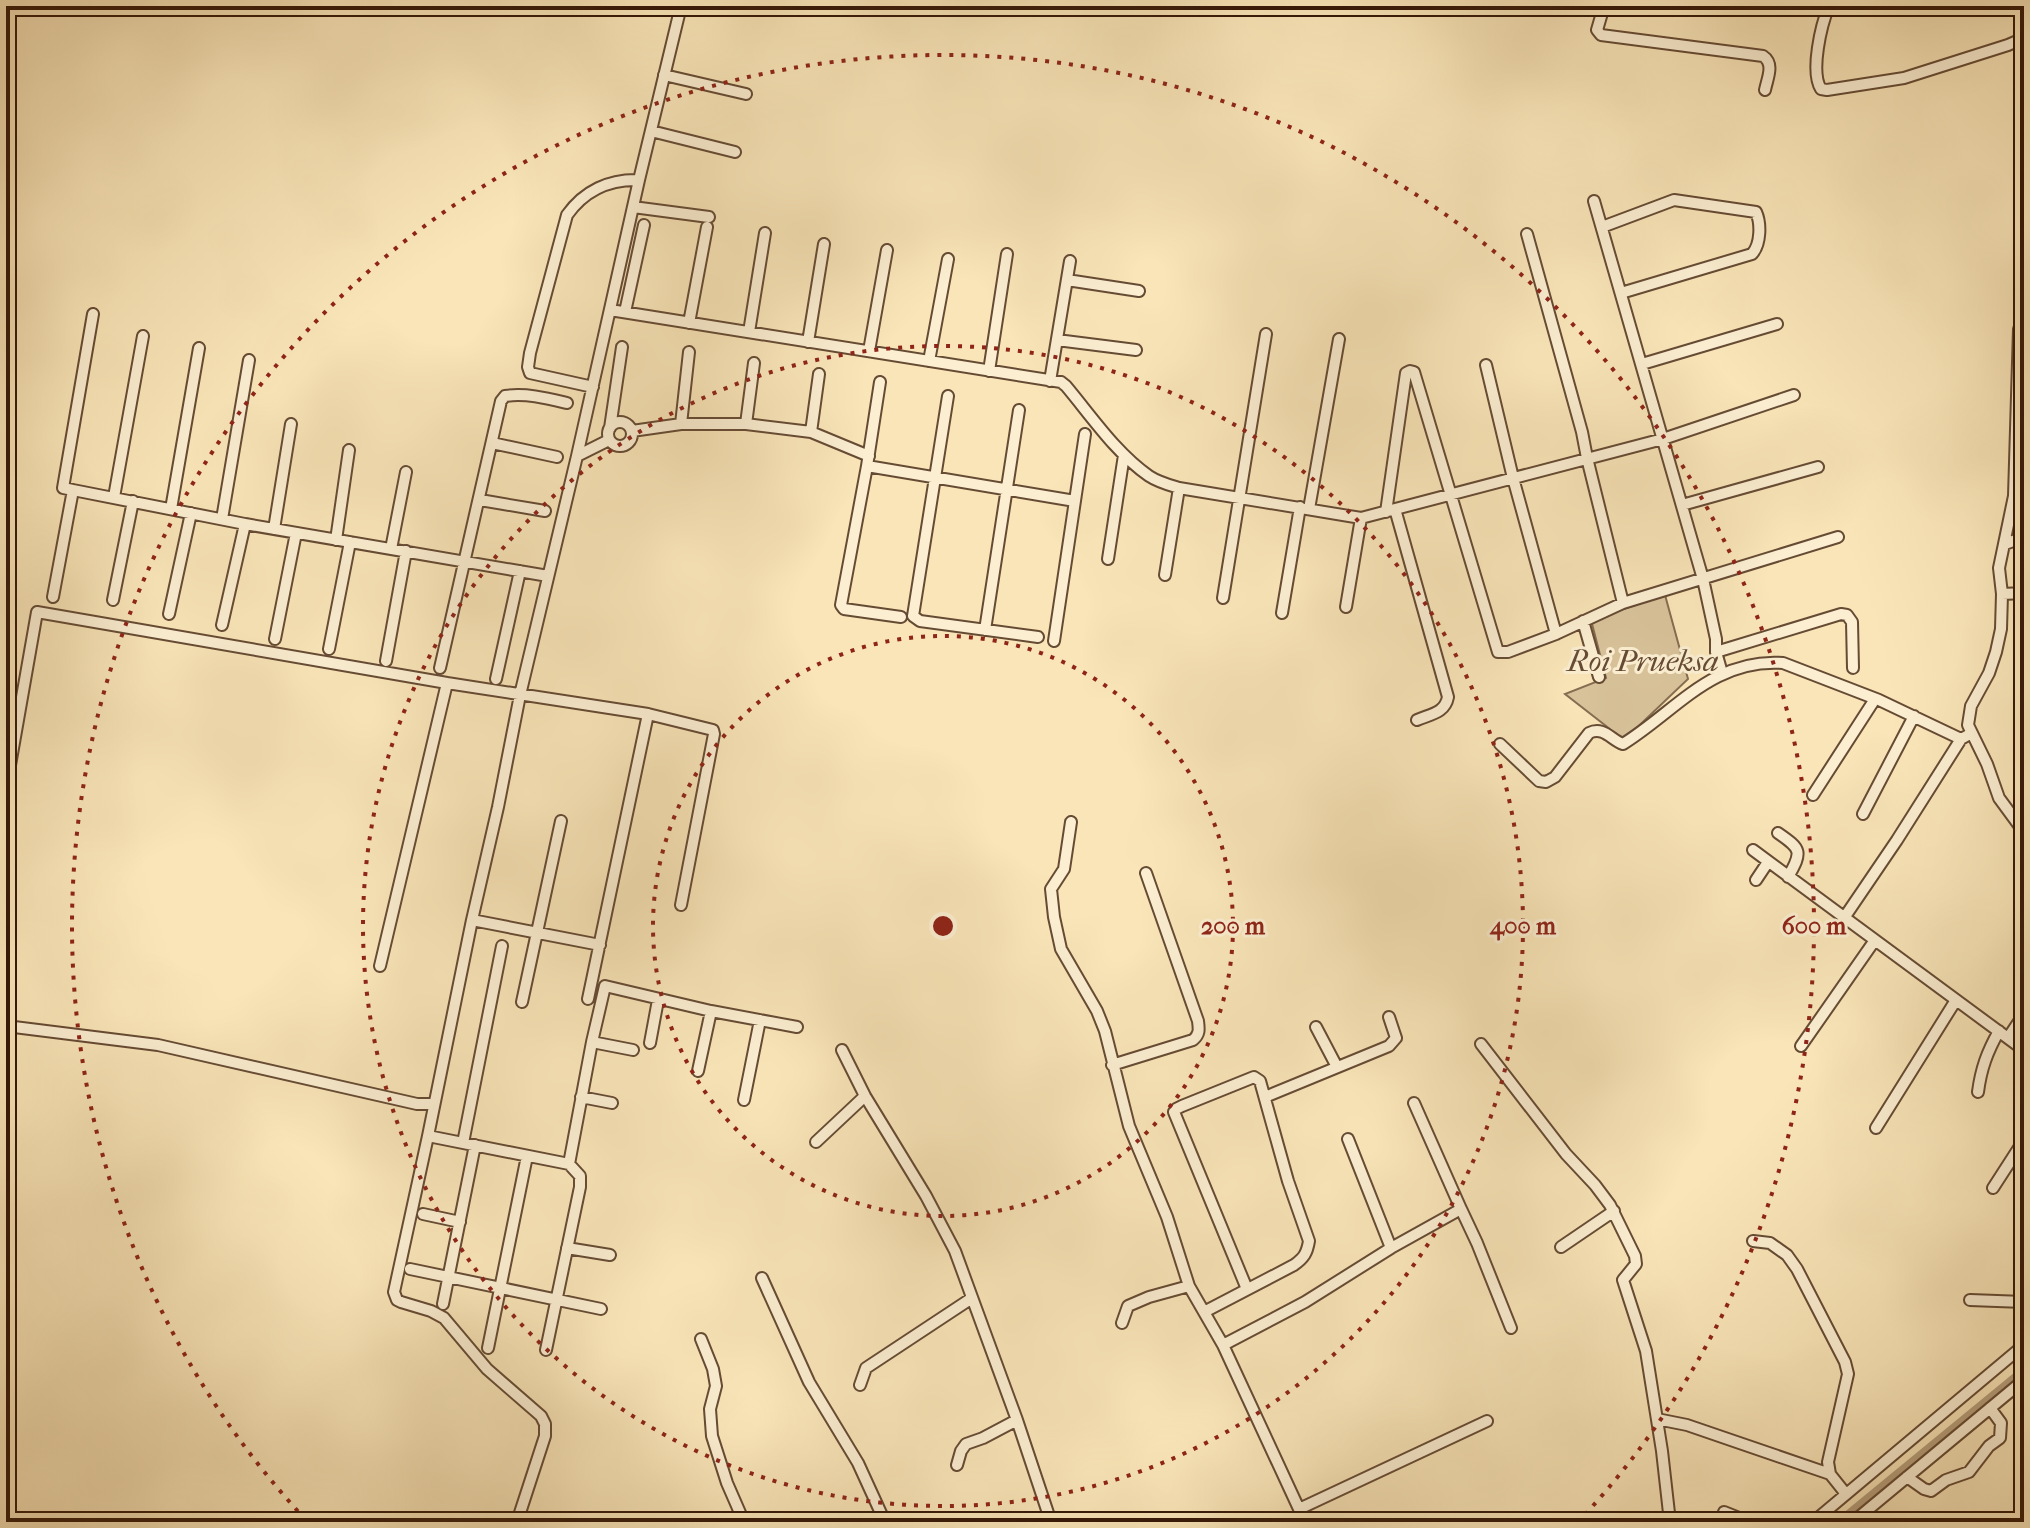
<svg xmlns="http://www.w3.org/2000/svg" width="2030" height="1528" font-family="'IM FELL French Canon',serif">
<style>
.green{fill:#d8c29a;stroke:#866d51;stroke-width:2}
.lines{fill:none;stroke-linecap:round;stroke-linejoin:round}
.canal{stroke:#b69f7c;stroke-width:10}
.street-casing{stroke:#664b34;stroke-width:14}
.street{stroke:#fbeed1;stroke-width:10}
.ring{fill:none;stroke:#8f2418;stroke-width:4;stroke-dasharray:4 8}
.labels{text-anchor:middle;stroke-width:6;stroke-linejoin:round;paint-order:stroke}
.park-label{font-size:30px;font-style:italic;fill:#664b34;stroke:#fbeed1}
.centre{fill:#8f2418;stroke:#fbeed1;stroke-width:4}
.ring-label{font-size:24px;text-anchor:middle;font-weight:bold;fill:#8f2418;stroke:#fbeed1;stroke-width:6;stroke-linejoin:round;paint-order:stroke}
</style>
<rect width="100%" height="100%" fill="#f9e5b8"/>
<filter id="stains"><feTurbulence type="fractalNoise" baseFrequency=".0025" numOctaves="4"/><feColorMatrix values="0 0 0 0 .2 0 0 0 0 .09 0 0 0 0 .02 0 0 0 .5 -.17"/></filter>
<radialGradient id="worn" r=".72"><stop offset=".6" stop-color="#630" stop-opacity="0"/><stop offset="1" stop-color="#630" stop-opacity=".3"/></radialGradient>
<!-- green -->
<path class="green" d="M1665 595 1688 679 1624 740 1565 694 1606 678 1591 620Z"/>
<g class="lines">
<!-- canal -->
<path class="canal" d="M1840 1522 2024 1371"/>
<!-- street casing -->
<g class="street-casing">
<path id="street" d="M1604 6 1597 30 1601 35 1763 56C1775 64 1767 79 1765 90
M1829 6C1821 25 1810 72 1821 89L1827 90 1904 78 2008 45 2024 38
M664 75 746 94
M651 131 735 152
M1594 201 1703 579 1716 639V652L1722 673
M633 207 709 217
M1602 227 1674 200 1756 212C1761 223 1761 244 1752 254L1621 293
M1527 234 1582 432 1587 458 1623 603
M1067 280 1139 291
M610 310 1061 382 1066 386C1092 417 1116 453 1149 476 1158 482 1169 485 1179 488L1361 518 1663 439 1794 395
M625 312 644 225
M689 323 707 227
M749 332 765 233
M1057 340 1136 350
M808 342 824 244
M869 351 887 250
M929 361 948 259
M1642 364 1777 324
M1486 365 1513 478 1556 634
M989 371 1007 254
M1050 381 1070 261
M880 382 867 466 841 605 844 609 901 617
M593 387 530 373 528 367 530 353 567 215C584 191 609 179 639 180
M948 396 913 616 920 621 1038 637
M608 434a12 12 0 1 1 24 0a12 12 0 1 1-24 0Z
M681 424 689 352
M746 424 754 363
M610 428 622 347
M632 431 681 424H746L811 432 869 456
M811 432 819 374
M492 443 557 457
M577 456 609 440
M867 466 1075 501
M73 490 63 488 93 314
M114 497 143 336
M480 500 545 511
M1682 505 1818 467
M171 509 199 348
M1309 509 1339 339
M1395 509 1448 697C1445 713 1431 714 1417 720
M1386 512 1406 373 1410 371 1414 372 1498 652H1508L1556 634 1623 603 1838 537
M222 519 249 360
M274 529 291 424
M336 540 349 450
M2005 544 2024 537
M391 549 406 472
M1108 559 1124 455
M1165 575 1179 488
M2024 593 2002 594 2001 629 1996 652 1989 673 1971 706 1968 725 1987 764 1999 798 2024 832
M2002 594 1999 568 2014 496 2019 329
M53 597 73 490 245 524 548 576
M1223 598 1266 334
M113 600 133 501
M1346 607 1361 518
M1282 613 1300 507
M169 614 191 513
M1583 621 1599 677
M222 625 245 524
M985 630 1019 410
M275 639 296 533
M1054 641 1085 434
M329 649 350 542
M1716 652 1841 614 1847 615 1852 622 1853 668
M386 661 406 551
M440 668 501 401 505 396C526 393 546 398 567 403
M496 679 520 571
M1500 744 1539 781 1546 782 1555 777 1589 733C1604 726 1611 740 1623 744 1676 711 1713 658 1783 663L1879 700 1961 739 1970 734
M6 788 37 612 447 683
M1813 795 1875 699
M1863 814 1914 716
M1071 822 1064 869 1051 889 1054 917 1061 949 1097 1011 1105 1031 1129 1126 1167 1217 1189 1286 1223 1345 1299 1509 1307 1522
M1778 833C1801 849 1803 851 1788 877
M1753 850 2024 1050
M1756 880 1768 862
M1844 918 1897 840 1961 739
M472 920 600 945
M380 966 447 683 648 714 713 730 714 734 681 905
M588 999 648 714
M522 1002 561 821
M6 1026 158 1045 417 1104H434
M1316 1027 1337 1067
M2008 1038 2024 1014
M592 1042 633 1050
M650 1043 658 1000
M1481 1044 1566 1154 1595 1185 1610 1205 1635 1256 1636 1264 1623 1280 1646 1351 1662 1451 1670 1522
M1801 1046 1875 940
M842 1050 865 1096 926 1196 955 1251 1017 1420 1051 1522
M1112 1065 1193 1040C1200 1034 1199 1029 1198 1021L1146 873
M698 1071 711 1011
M1978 1092C1981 1069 1987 1052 1999 1031
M581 1097 612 1103
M1265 1097 1389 1046 1396 1038 1389 1017
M744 1100 760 1020
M1414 1103 1461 1209
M1876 1128 1956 1000
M428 1136 569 1164 580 1176V1187L546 1350
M1348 1139 1391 1248
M816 1142 865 1096
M463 1143 502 946
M569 1164 592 1042 605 986 711 1011 797 1027
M1993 1188 2024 1140
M423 1214 460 1222
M1753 1241 1770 1243 1787 1255 1797 1269 1845 1362 1848 1374 1828 1462 1830 1474 1846 1494
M1561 1247 1614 1211
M567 1248 610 1255
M410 1269 601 1309
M762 1278 809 1382 858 1463 885 1522
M1970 1300 2024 1302
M443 1304 475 1145
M1204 1312 1294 1265C1304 1258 1307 1253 1309 1241L1288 1181 1260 1081 1254 1077 1182 1106 1176 1109 1174 1112 1247 1289
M1122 1323 1128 1306 1149 1297 1189 1286
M701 1339 713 1369 716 1386 710 1409 712 1436 727 1483 744 1522
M1223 1345 1305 1302 1391 1248 1461 1209 1477 1243 1511 1328
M488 1348 527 1156
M860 1385 866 1368 972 1298
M1657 1419 1687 1425 1830 1474
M957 1465 961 1451 966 1444 983 1438 1017 1420
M1907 1477 1924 1489 1931 1491 1946 1480 1969 1472 1989 1446 2000 1438 2001 1423 1990 1408
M1299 1509 1487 1421
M1724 1512 1749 1522
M517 1522 545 1436V1424L541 1416 487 1369 444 1318 431 1311 401 1302 397 1300 394 1292 428 1136 472 920 498 807 520 695 577 456 639 180 681 6
M1813 1522 2024 1345
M1853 1522 2024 1380
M1951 1522 1952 1521"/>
</g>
<!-- street -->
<use href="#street" class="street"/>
</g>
<!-- distance rings -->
<g class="ring">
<circle cx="943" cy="926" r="290"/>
<circle cx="943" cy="926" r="580"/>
<path d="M306 1520A871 871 0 1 1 1580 1520"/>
</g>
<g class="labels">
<!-- park labels -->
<g class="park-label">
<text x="1643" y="671">Roi Prueksa</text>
</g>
</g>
<circle cx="943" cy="926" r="12" class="centre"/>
<g class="ring-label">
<text x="1233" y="934">200 m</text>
<text x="1523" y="934">400 m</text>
<text x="1814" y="934">600 m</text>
</g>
<!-- margin -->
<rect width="2030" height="1528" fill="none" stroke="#f9e5b8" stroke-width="32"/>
<rect x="8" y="8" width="2014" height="1512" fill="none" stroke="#351808" stroke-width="4"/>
<rect x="16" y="16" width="1998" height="1496" fill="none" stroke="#351808" stroke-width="2"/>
<rect width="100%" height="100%" filter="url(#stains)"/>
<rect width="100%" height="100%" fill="url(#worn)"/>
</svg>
